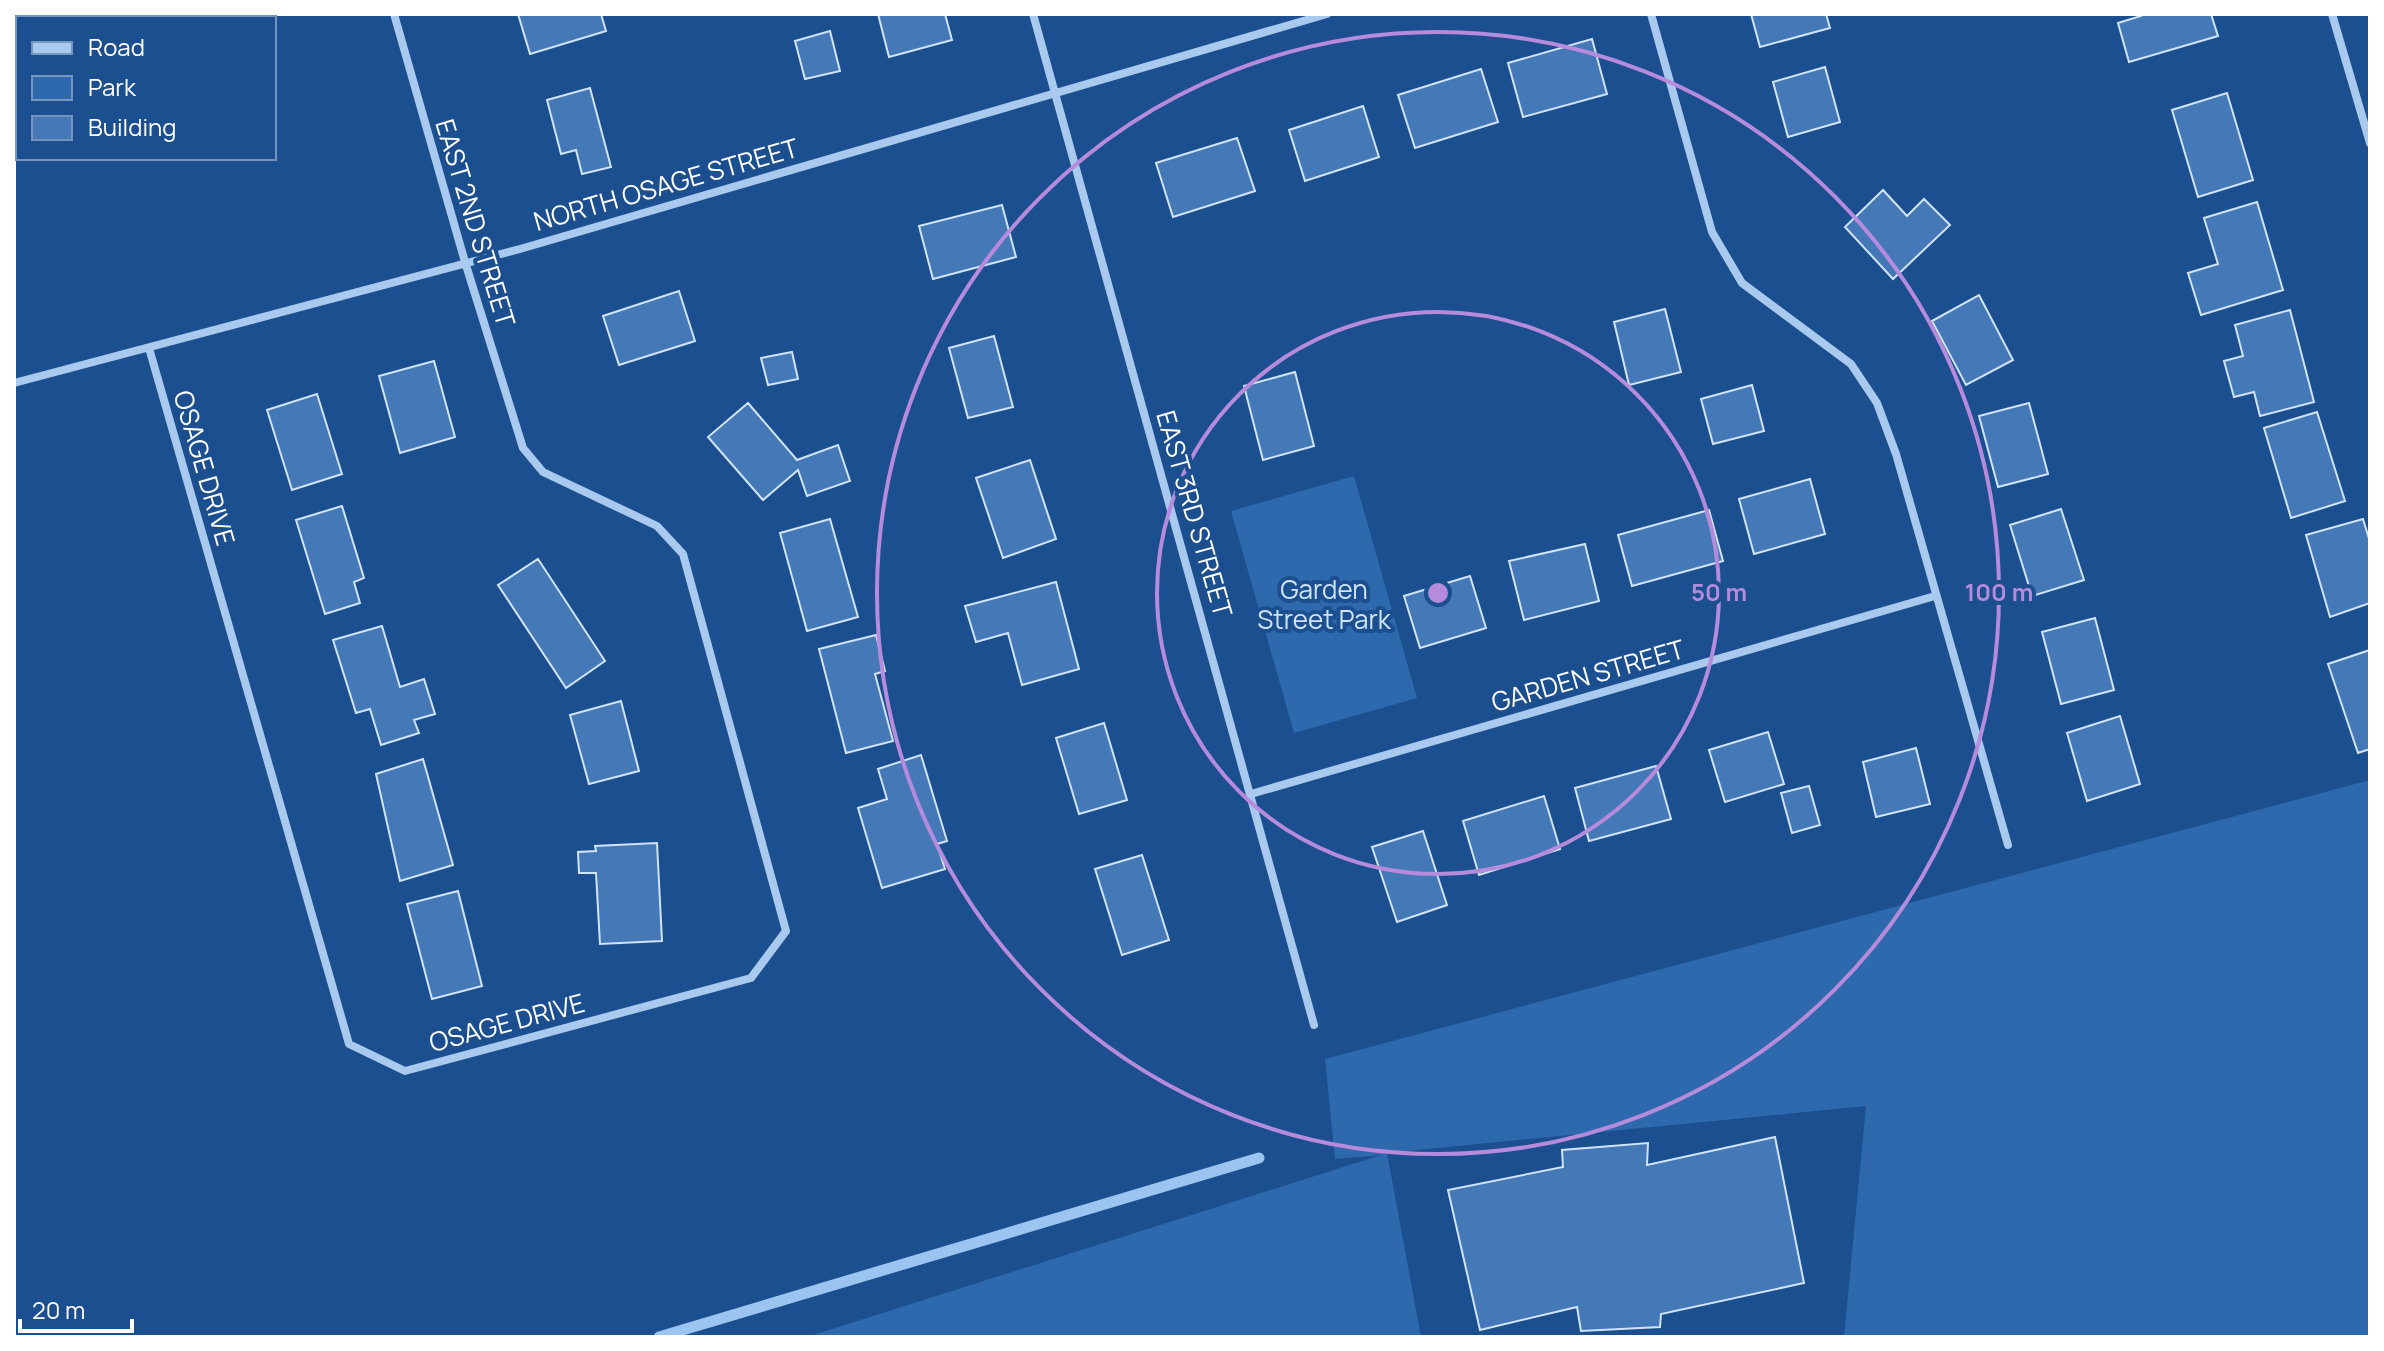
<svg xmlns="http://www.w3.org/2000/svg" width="2384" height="1351" font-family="Manrope,sans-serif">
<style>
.green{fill:#2e69ad}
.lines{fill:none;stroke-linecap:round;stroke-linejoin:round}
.stream{stroke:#9cc4f0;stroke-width:11}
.building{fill:#4478b7;stroke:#cfe3fa;stroke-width:2}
.minor{stroke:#a9c9ee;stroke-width:8}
.ring{fill:none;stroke:#b68bdc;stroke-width:4}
.labels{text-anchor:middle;stroke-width:8;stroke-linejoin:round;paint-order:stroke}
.street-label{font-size:26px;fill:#fff;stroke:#1b4f8f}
.park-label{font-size:26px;fill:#cfe3fa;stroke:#1b4f8f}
.centre{fill:#b68bdc;stroke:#1b4f8f;stroke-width:4}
.ring-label{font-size:24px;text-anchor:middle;font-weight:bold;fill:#b68bdc;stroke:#1b4f8f;stroke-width:8;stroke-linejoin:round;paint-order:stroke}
</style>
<rect width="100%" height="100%" fill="#1b4f8f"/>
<!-- green -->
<path class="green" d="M1354 476 1417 698 1294 733 1231 511Z
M2370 780V1337H1844L1866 1106 1387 1153 1421 1337H807L1381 1155 1335 1159 1325 1059Z"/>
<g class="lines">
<!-- stream -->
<path class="stream" d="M659 1337 1259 1158"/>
</g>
<!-- building -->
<path class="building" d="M518 14H601L606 31 530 54Z
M878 14H945L952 40 889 57Z
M1751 14H1826L1830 28 1760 47Z
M2140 14H2211L2218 36 2129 62 2118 23 2141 16Z
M830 31 840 71 805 79 795 41Z
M1592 39 1607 94 1523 117 1508 63Z
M1825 67 1840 122 1788 137 1773 82Z
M1481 69 1498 122 1415 148 1398 95Z
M590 88 611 167 582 174 576 150 561 154 547 100Z
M2227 93 2253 180 2198 197 2172 110Z
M1363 106 1379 157 1305 181 1289 130Z
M1237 138 1255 191 1173 217 1156 163Z
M1883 190 1907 216 1924 199 1950 225 1893 279 1845 227Z
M2257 202 2283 290 2201 315 2188 273 2218 264 2204 218Z
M1002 205 1016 257 933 279 919 226Z
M679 291 695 341 619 365 603 316Z
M1979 295 2013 360 1966 385 1932 321Z
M1665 309 1681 372 1629 385 1614 322Z
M2290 310 2314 402 2260 416 2254 392 2234 397 2224 361 2243 356 2235 325Z
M994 336 1013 407 968 418 949 348Z
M792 352 798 379 768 385 761 358Z
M434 361 455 437 400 453 379 376Z
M1295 372 1314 446 1263 460 1244 386Z
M1752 385 1764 431 1713 444 1701 399Z
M317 394 342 474 292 490 267 410Z
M748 403 797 460 838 445 850 481 807 496 798 470 763 500 708 437Z
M2029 403 2048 474 1998 487 1979 416Z
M2317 412 2345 501 2291 518 2264 428Z
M1030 460 1056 539 1003 558 976 478Z
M1810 479 1825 534 1754 554 1739 499Z
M342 506 364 578 354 582 360 603 325 614 296 520Z
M2061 509 2084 580 2032 596 2010 525Z
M1709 510 1723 561 1632 586 1618 535Z
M830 519 858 617 807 631 780 533Z
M2363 519 2370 542V603L2330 617 2306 535Z
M1585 544 1599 601 1524 620 1509 561Z
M538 559 605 661 566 688 498 585Z
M1470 576 1486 628 1420 648 1404 596Z
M1056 582 1079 669 1022 685 1008 633 976 642 965 606Z
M2095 618 2114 690 2061 704 2042 632Z
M382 626 400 687 424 679 435 714 414 720 419 733 381 745 370 709 356 713 333 640Z
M876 635 885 671 875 674 893 741 846 753 819 649Z
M2370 650V749L2358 753 2328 664Z
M621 701 639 771 589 784 570 715Z
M2120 716 2140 784 2087 801 2067 733Z
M1104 723 1127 800 1079 814 1056 738Z
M1768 732 1784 784 1725 802 1709 750Z
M1916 748 1930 804 1876 817 1863 762Z
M921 755 947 841 937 844 945 869 882 888 858 808 887 799 878 769Z
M423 759 453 865 400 881 376 774Z
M1656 766 1671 819 1589 841 1575 788Z
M1809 786 1820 825 1792 833 1781 793Z
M1544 796 1560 849 1479 875 1463 821Z
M1423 831 1447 905 1397 922 1372 847Z
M657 843 662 941 600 944 596 873H579L578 852 596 851 595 846Z
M1142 855 1169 940 1122 955 1095 869Z
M458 891 482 986 432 999 407 904Z
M1775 1137 1804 1283 1661 1314 1660 1327 1581 1331 1577 1307 1480 1330 1448 1190 1563 1167 1562 1150 1648 1143 1647 1165Z"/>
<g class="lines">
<!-- minor -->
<path class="minor" d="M1033 14 1314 1025
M1651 14 1712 232 1742 283 1851 364 1877 403 1896 454 2008 845
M2332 14 2370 143
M149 348 349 1044 405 1071 751 978 786 931 683 554 657 526 543 472 523 448 465 262 394 14
M14 383 520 249 1327 14
M1251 794 1935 596"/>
</g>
<!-- distance rings -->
<g class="ring">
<circle cx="1438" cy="593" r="281"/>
<circle cx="1438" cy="593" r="561"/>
</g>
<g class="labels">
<!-- street labels -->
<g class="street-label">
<text transform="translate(666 185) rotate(-16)" y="9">NORTH OSAGE STREET</text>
<text transform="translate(475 223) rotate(73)" y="9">EAST 2ND STREET</text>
<text transform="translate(204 468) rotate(74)" y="9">OSAGE DRIVE</text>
<text transform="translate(1194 514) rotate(74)" y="9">EAST 3RD STREET</text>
<text transform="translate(1588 676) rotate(-16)" y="9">GARDEN STREET</text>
<text transform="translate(507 1023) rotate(-15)" y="9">OSAGE DRIVE</text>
</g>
<!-- park labels -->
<g class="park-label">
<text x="1324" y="599">Garden<tspan x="1324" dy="30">Street Park</tspan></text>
</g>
</g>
<circle cx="1438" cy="593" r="12" class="centre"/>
<g class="ring-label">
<text x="1719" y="601">50 m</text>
<text x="1999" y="601">100 m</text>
</g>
<!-- border -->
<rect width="2384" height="1351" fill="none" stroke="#ffffff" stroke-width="32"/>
<!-- legend -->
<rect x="16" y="16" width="260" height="144" fill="#1b4f8f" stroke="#7695bc" stroke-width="2"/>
<rect x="32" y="42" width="40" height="12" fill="#a9c9ee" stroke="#7695bc" stroke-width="2"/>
<text x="88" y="56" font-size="24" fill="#ffffff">Road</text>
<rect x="32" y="76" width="40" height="24" fill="#2e69ad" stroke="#7695bc" stroke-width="2"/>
<text x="88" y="96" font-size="24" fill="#ffffff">Park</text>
<rect x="32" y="116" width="40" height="24" fill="#4478b7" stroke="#7695bc" stroke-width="2"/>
<text x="88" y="136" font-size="24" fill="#ffffff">Building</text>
<!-- scale -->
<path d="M20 1319v12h112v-12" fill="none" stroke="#ffffff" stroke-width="4"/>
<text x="32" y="1319" font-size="24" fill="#ffffff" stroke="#1b4f8f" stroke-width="6" paint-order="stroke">20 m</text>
</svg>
